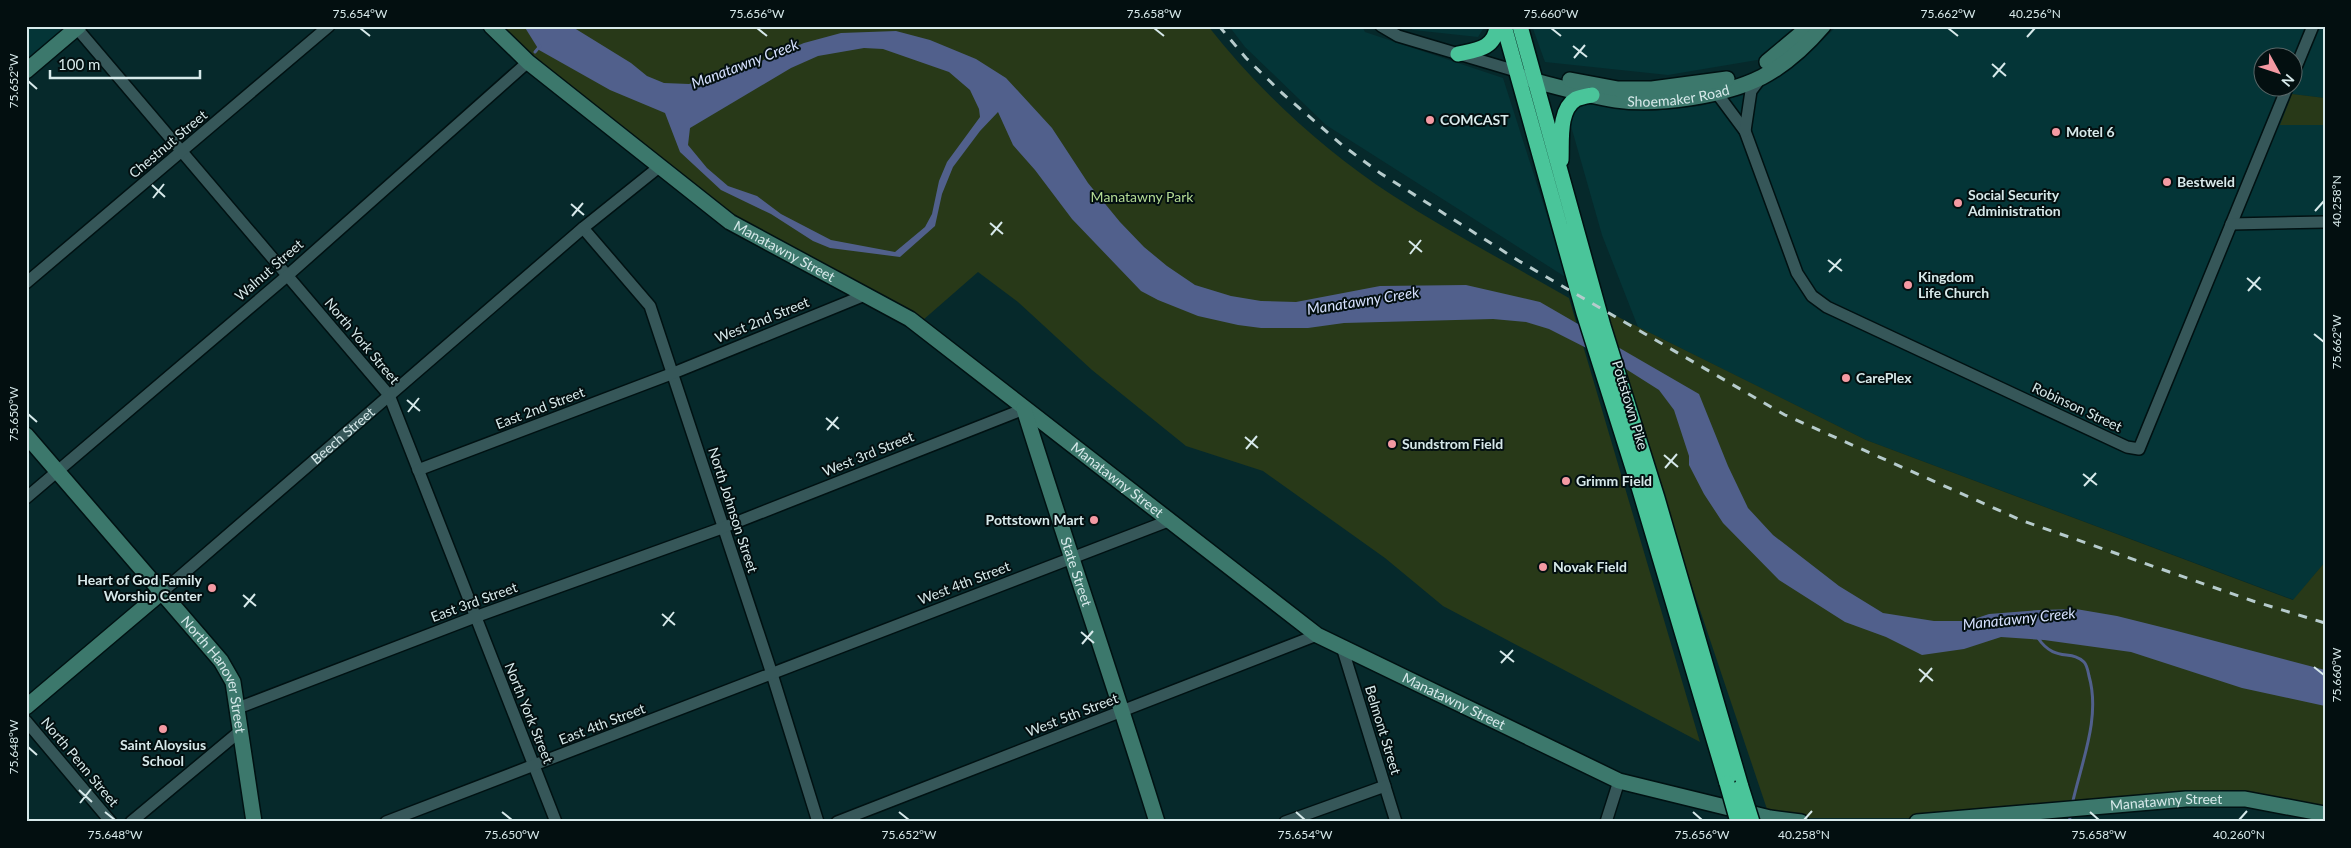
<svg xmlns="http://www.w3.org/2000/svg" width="2351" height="848" font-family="Lato,sans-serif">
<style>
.built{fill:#043537;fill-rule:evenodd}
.green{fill:#283918}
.water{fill:#51608c;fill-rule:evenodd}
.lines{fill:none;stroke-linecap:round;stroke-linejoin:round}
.stream{stroke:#51608c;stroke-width:3}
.street-casing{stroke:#001112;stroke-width:14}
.secondary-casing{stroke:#001112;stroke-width:18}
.highway-casing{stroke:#001112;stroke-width:18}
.street{stroke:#365759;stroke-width:11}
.secondary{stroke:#3c786c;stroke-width:15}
.highway{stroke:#4ac59a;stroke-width:15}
.rail{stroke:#b6cbcc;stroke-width:3;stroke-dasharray:9 9;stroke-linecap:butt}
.highway-bridge-casing{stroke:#001112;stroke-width:18;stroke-linecap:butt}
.highway-bridge{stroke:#4ac59a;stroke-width:15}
.ticks{fill:none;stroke:#d7e9ea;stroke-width:2}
.poi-dot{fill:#f49aa3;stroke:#030f10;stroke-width:2}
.labels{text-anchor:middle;stroke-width:4;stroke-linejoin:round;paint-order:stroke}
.street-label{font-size:14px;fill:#d7e9ea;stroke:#030f10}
.poi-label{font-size:14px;font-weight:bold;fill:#d7e9ea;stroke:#030f10;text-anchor:start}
.park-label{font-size:14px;fill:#b4db94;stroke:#030f10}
.water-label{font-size:15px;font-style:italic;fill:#d6e1fe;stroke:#030f10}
.neatline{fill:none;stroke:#d7e9ea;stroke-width:2}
.ticks-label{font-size:12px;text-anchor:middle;fill:#d7e9ea}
</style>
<rect width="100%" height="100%" fill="#06292b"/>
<!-- built -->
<path class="built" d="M26 26H78L26 71Z
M1229 26H1362L1365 32 1503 78 1567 278 1326 125 1245 47Z
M1406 26H1485L1478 37 1413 30Z
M1532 26H1799L1763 59 1668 75 1545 62Z
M1837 26H2325V98L2292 94 2280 125H2325V562L2294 600 1866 440 1638 327 1602 235 1571 126 1573 113 1577 107 1589 104 1651 111 1700 106 1744 95 1782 74 1805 57ZM2264 58H2294V88H2264Z"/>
<!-- green -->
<path class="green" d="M499 26H1208C1259 91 1323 150 1392 195 1449 232 1510 264 1569 298L1700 742 1443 606 1385 558 1263 471 1186 446 1092 370 1018 302 978 272 923 320 748 226 711 200 532 56Z
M2292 94 2325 98V125H2280Z
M1598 307 1866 440 2293 600 2325 562V814L2186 799 1983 818H1770Z"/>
<!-- water -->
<path class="water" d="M524 26H571L631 63 647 76 664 83 689 84 701 80 725 76 804 43 841 33 896 31 930 40 976 59 1006 78 1052 128 1088 183 1120 222 1144 247 1167 266 1195 285 1231 296 1261 301 1296 302 1380 286 1466 285 1540 302 1699 394 1728 466 1748 508 1773 535 1839 586 1883 613 1934 621H1968L1989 614 2039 610 2076 609 2117 616 2177 631 2325 670V706L2242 688 2131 652 2044 640 2001 637 1964 649 1922 655 1886 637 1845 622 1779 580 1723 523 1704 494 1689 465V456L1674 410 1659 390 1618 364 1549 329 1526 322 1493 319 1344 323 1308 328H1261L1238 325 1198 316 1158 300 1141 291 1072 219 1035 170 1013 145 998 112 980 131 953 167 942 194 935 226 900 257 830 248 813 241 771 214 721 190 680 152 665 113 610 90 539 50ZM864 48 883 49 949 72 970 90 979 109 980 117 947 162 939 181 932 214 925 227 895 252 831 240 781 214 757 196 728 186 707 168 688 145 690 128 791 68 818 56Z"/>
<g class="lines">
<!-- stream -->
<path class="stream" d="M535 52 540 46
M2038 638C2055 663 2071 649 2084 662 2087 665 2088 671 2089 676 2101 718 2081 763 2072 805
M2069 822 2071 813"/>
<!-- street casing -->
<g class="street-casing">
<g id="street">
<path d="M75 26 389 395 556 822"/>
<path d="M1381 26 1398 36 1516 71"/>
<path d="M2294 72 2313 26"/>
<path d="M1715 87 1716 92 1745 131 1797 273 1812 296 1827 307 2127 447 2139 449 2287 88"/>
<path d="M1745 131 1751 91 1760 79"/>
<path d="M2231 224 2325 222"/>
<path d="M583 228 650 306 772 674 818 822"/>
<path d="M26 283 329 26"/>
<path d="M418 470 671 374 865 295"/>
<path d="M26 498 287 276 528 62"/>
<path id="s1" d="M162 592 583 228 659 167"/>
<path d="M1342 647 1396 822"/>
<path d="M238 708 475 617 722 528 1024 409"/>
<path d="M26 721 111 822"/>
<path d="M131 822 239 732"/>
<path d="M386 822 1168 521"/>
<path d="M837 822 1317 635"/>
<path d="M1285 822 1385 786"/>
<path d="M1606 822 1619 781"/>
</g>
</g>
<!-- secondary casing -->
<g class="secondary-casing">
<g id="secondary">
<path id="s2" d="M491 26 528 62 730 222 910 319 1317 635 1619 781 1770 818 1801 822"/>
<path d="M1767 62 1810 26"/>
<path d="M26 71 79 26"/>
<path id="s3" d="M1527 77 1535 81C1562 88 1589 96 1616 100 1658 106 1724 96 1762 77 1785 65 1806 46 1823 26"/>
<path d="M1570 80 1618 89H1652L1727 79"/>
<path id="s4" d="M1024 409C1067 547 1114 683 1157 822"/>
<path id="s5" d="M26 435 221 661 233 682 254 822"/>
<path d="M26 707 162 592"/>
<path id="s6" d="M1917 822 2186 799H2245L2325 814"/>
</g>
</g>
<!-- highway casing -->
<g class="highway-casing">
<path id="highway" d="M1504 26 1584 313 1639 487 1727 783
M1520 26 1603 326 1657 498 1741 787
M1458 54C1476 50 1495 49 1497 26
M1561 160C1562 141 1558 110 1576 99 1581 97 1587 96 1592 95"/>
</g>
<!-- street -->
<use href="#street" class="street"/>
<!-- secondary -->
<use href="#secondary" class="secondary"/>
<!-- highway -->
<use href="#highway" class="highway"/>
<!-- rail -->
<path class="rail" d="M1219 26 1246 58 1282 93 1342 145 1380 173 1519 261 1785 415 2023 521 2253 601 2325 623"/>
<!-- highway-bridge casing -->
<g class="highway-bridge-casing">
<path id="highway-bridge" d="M1727 783 1738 822
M1741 787 1752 822"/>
</g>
<!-- highway-bridge -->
<use href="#highway-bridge" class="highway-bridge"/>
</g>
<!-- ticks -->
<path class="ticks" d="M360 28 370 36M757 28 767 36M1154 28 1164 36M1551 28 1561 36M1948 28 1958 36M2027 37 2035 28M1573 46 1587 57M1574 58 1585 45M1992 64 2006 76M1993 77 2005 63M28 81 37 89M152 185 165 197M153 198 164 184M571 204 584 215M2315 211 2324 201M572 216 583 203M990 223 1003 234M991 235 1002 222M1409 241 1422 252M1410 254 1421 240M1828 260 1842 271M1829 272 1841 259M2247 278 2261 290M2248 291 2260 277M2314 334 2324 342M407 400 420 411M408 412 419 398M28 414 37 422M826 418 839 429M827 430 838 417M1245 437 1258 448M1246 449 1257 436M1664 455 1678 467M1665 468 1677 454M2083 474 2097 485M2084 486 2096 473M243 595 256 606M244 607 255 594M662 614 675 625M663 626 674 612M1081 632 1094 643M1082 644 1093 631M1500 651 1514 662M1501 663 1513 650M2314 667 2324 675M1919 669 1933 681M1920 682 1932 668M28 747 37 755M79 790 92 802M80 803 91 789M105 812 115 820M502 812 512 820M899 812 909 820M1296 812 1305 820M1693 812 1702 820M2090 812 2099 820M1804 820 1812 811M2239 820 2247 811"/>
<!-- markers -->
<g class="poi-dot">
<circle cx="1430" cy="120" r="5"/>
<circle cx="2056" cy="132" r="5"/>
<circle cx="2167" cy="182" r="5"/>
<circle cx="1958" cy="203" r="5"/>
<circle cx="1908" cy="285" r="5"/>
<circle cx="1846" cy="378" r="5"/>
<circle cx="1392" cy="444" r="5"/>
<circle cx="1566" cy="481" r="5"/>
<circle cx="1094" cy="520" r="5"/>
<circle cx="1543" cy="567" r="5"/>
<circle cx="212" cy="588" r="5"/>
<circle cx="163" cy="729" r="5"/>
</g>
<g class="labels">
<!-- street labels -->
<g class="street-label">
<text dy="5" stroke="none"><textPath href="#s3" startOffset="155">Shoemaker Road</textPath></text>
<text transform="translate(168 144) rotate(-40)" y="5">Chestnut Street</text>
<text dy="5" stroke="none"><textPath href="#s2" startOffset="371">Manatawny Street</textPath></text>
<text transform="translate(269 270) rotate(-41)" y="5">Walnut Street</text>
<text transform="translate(762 320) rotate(-22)" y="5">West 2nd Street</text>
<text transform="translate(362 341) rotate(50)" y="5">North York Street</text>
<text transform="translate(1630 405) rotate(73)" y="5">Pottstown Pike</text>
<text transform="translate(2077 407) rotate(25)" y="5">Robinson Street</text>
<text transform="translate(540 408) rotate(-21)" y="5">East 2nd Street</text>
<text dy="5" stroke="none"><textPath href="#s1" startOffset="239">Beech Street</textPath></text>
<text transform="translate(868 454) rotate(-22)" y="5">West 3rd Street</text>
<text dy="5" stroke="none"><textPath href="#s2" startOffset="776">Manatawny Street</textPath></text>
<text transform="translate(733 510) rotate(72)" y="5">North Johnson Street</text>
<text dy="5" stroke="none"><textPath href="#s4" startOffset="171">State Street</textPath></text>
<text transform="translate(964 583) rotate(-21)" y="5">West 4th Street</text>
<text transform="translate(474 602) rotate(-20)" y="5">East 3rd Street</text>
<text dy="5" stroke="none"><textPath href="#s5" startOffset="308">North Hanover Street</textPath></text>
<text dy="5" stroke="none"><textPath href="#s2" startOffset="1181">Manatawny Street</textPath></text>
<text transform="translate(529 713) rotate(68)" y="5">North York Street</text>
<text transform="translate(1072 715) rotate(-21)" y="5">West 5th Street</text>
<text transform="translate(602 724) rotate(-21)" y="5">East 4th Street</text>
<text transform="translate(1383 730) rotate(73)" y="5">Belmont Street</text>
<text transform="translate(80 762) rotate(50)" y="5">North Penn Street</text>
<text dy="5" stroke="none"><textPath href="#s6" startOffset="250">Manatawny Street</textPath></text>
</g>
<!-- poi labels -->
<g class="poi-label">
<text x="1440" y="125">COMCAST</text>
<text x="2066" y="137">Motel 6</text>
<text x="2177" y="187">Bestweld</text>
<text x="1968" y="200">Social Security<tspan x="1968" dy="16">Administration</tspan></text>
<text x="1918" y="282">Kingdom<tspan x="1918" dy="16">Life Church</tspan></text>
<text x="1856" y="383">CarePlex</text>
<text x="1402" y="449">Sundstrom Field</text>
<text x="1576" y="486">Grimm Field</text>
<text x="1084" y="525" text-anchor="end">Pottstown Mart</text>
<text x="1553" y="572">Novak Field</text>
<text x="202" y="585" text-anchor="end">Heart of God Family<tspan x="202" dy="16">Worship Center</tspan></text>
<text x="163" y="750" text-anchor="middle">Saint Aloysius<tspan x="163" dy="16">School</tspan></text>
</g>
<!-- park labels -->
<g class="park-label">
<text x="1142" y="202">Manatawny Park</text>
</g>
<!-- water labels -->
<g class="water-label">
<text transform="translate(745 64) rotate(-21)" y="5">Manatawny Creek</text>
<text transform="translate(1363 301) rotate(-9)" y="5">Manatawny Creek</text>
<text transform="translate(2019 619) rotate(-6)" y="5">Manatawny Creek</text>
</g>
</g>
<!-- border -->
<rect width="2351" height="848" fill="none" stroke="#030f10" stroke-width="55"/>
<!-- north arrow -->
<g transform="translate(2278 72) rotate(130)"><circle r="24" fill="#030f10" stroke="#586667"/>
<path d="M0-4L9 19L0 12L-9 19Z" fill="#f49aa3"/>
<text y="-8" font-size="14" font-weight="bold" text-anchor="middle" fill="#d7e9ea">N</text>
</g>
<!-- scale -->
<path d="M50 70v8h150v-8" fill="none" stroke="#d7e9ea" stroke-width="2.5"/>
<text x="58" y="70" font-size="15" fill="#d7e9ea" stroke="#030f10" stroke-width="4" paint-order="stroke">100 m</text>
<rect x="28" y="28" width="2296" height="792" class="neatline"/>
<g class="ticks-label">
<text x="360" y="18">75.654°W</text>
<text x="757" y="18">75.656°W</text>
<text x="1154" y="18">75.658°W</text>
<text x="1551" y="18">75.660°W</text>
<text x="1948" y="18">75.662°W</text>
<text x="2035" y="18">40.256°N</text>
<text transform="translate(14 81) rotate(-90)" y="4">75.652°W</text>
<text transform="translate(2337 201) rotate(-90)" y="4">40.258°N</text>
<text transform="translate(2337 342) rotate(-90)" y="4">75.662°W</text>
<text transform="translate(14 414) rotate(-90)" y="4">75.650°W</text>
<text transform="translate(2337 675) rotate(-90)" y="4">75.660°W</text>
<text transform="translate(14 747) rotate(-90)" y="4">75.648°W</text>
<text x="115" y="839">75.648°W</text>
<text x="512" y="839">75.650°W</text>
<text x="909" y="839">75.652°W</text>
<text x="1305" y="839">75.654°W</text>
<text x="1702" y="839">75.656°W</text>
<text x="1804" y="839">40.258°N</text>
<text x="2099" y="839">75.658°W</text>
<text x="2239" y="839">40.260°N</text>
</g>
</svg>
